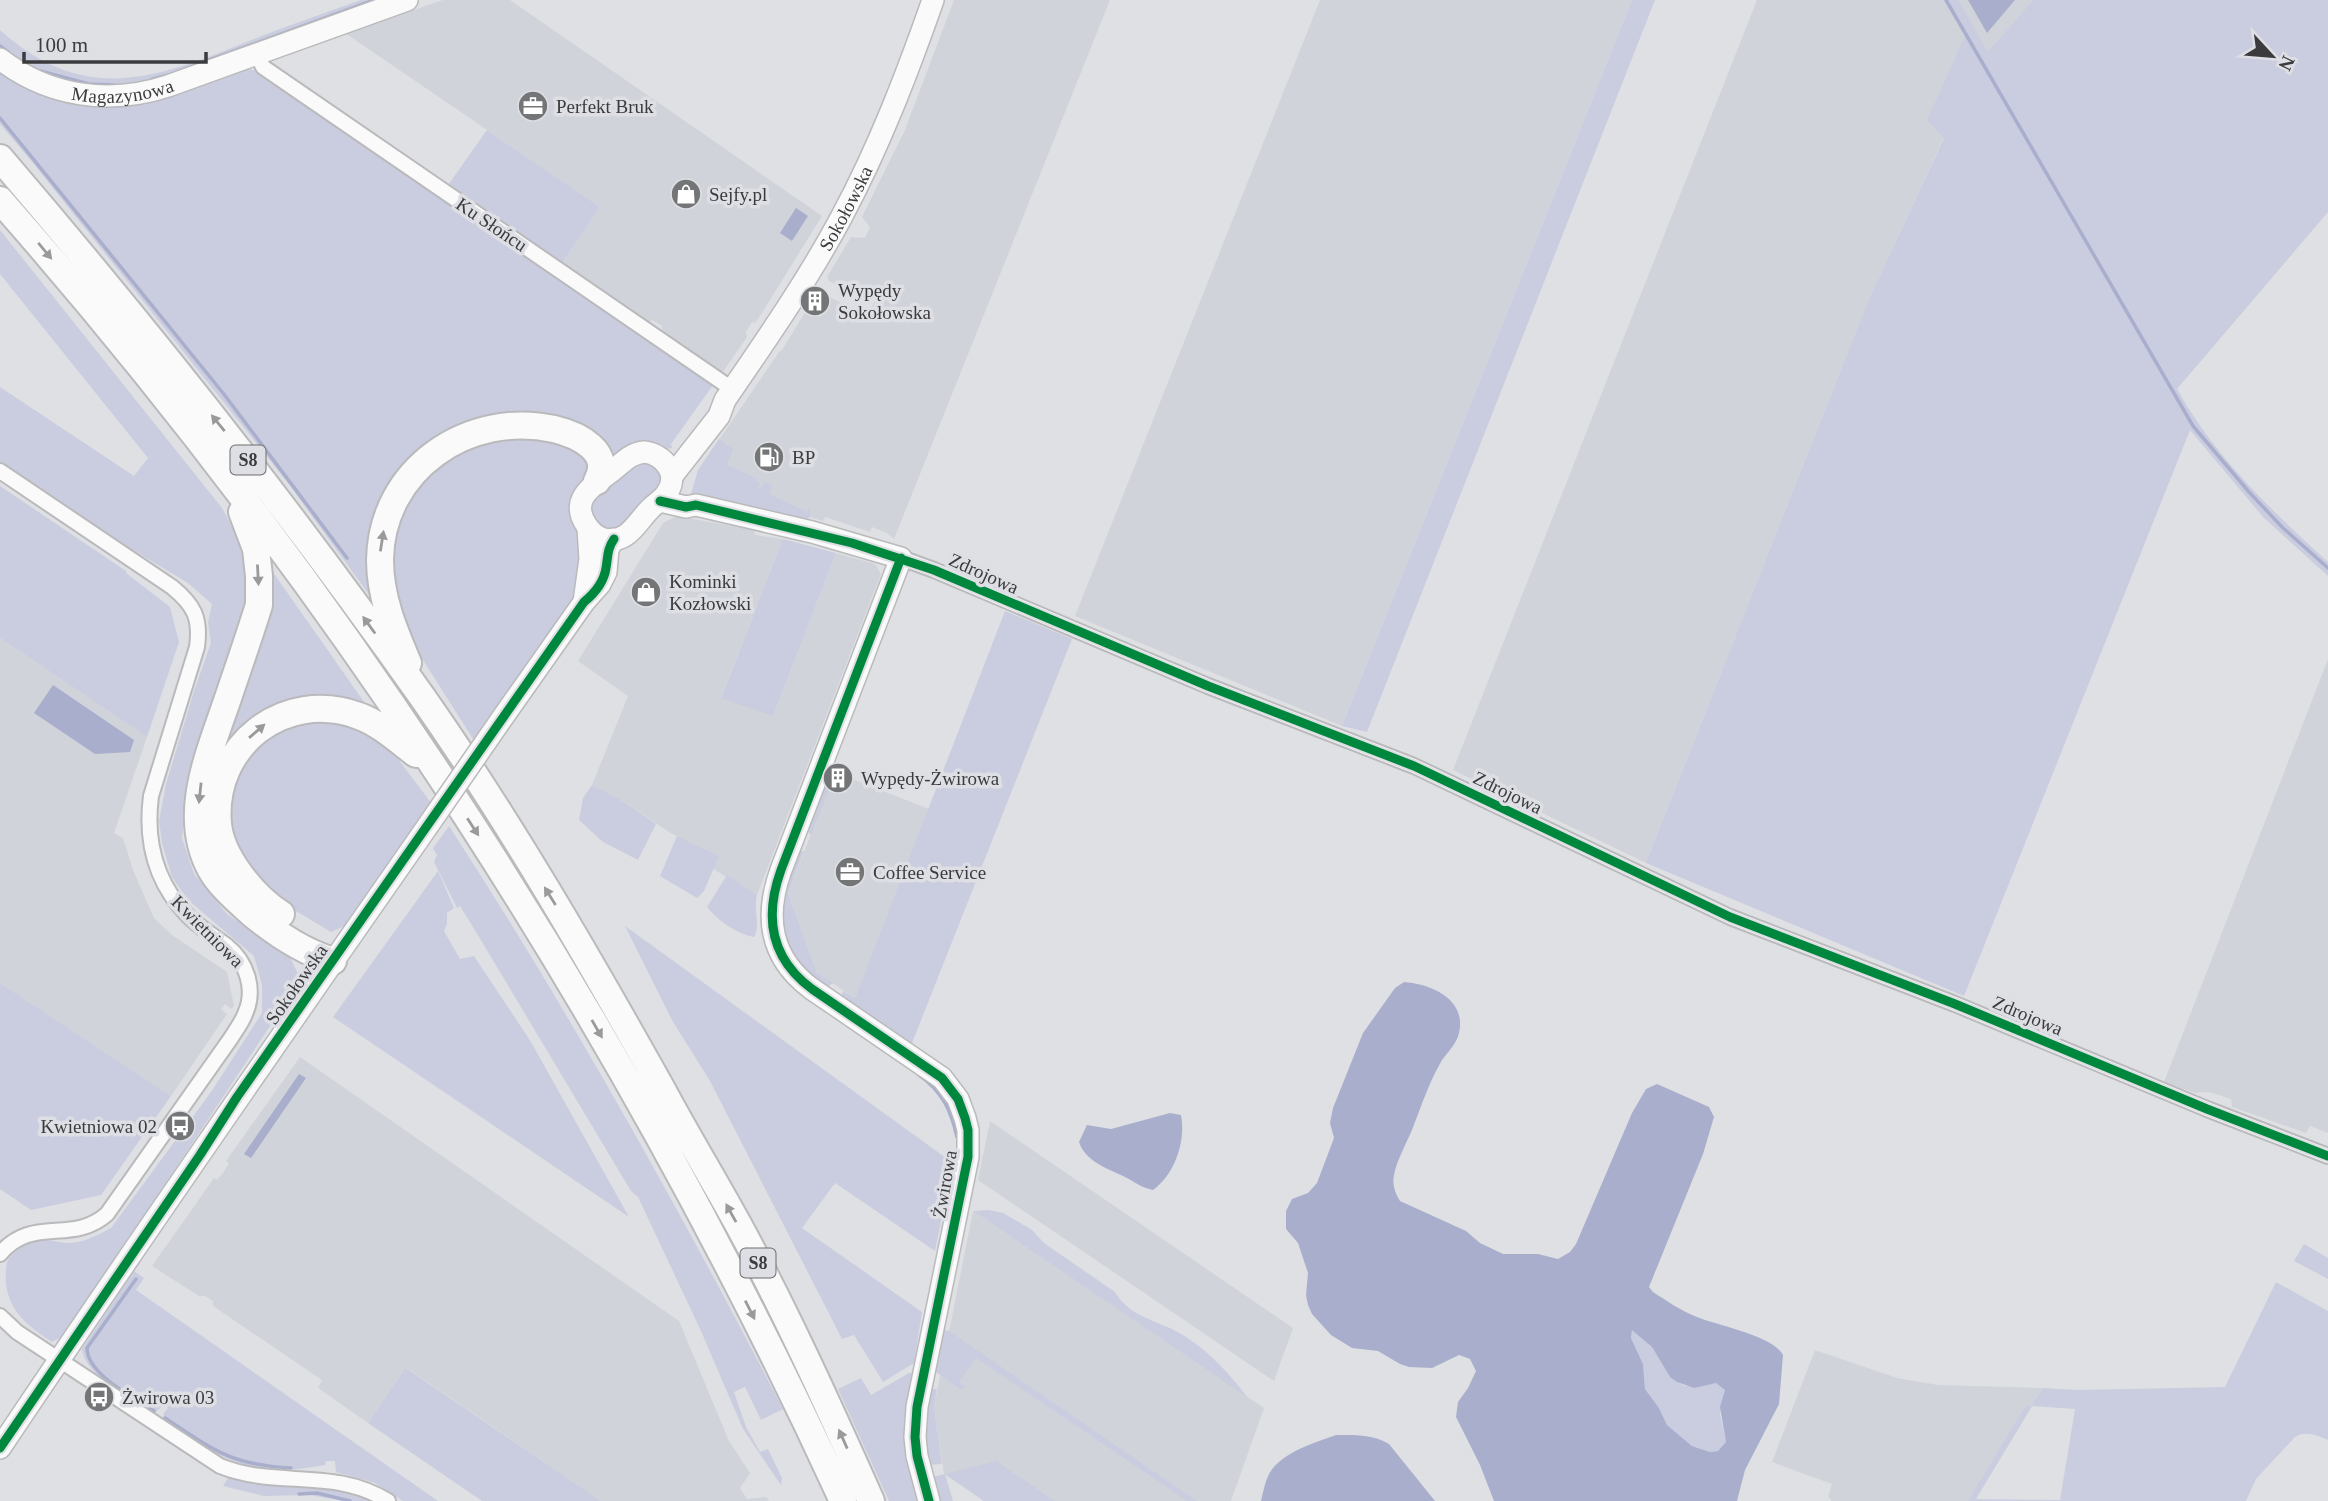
<svg xmlns="http://www.w3.org/2000/svg" width="2328" height="1501" font-family="Georgia,serif">
<style>
.built{fill:#d1d3da}
.green{fill:#cacddf;fill-rule:evenodd}
.water{fill:#a9aecd;fill-rule:evenodd}
.lines{fill:none;stroke-linecap:round;stroke-linejoin:round}
.stream{stroke:#a9aecd;stroke-width:3.5}
.street-casing{stroke:#bababc;stroke-width:18}
.secondary-casing{stroke:#bababc;stroke-width:24}
.highway-casing{stroke:#bababc;stroke-width:30}
.street{stroke:#fafafb;stroke-width:14}
.secondary{stroke:#fafafb;stroke-width:21}
.highway{stroke:#fafafb;stroke-width:26}
.secondary-bridge-casing{stroke:#bababc;stroke-width:24;stroke-linecap:butt}
.secondary-bridge{stroke:#fafafb;stroke-width:21}
.cycleway-casing{stroke:#dedfe4;stroke-width:13}
.cycleway{stroke:#00873e;stroke-width:9}
.oneway{fill:#9a9a9c}
.labels{text-anchor:middle;stroke-width:7;stroke-linejoin:round;paint-order:stroke}
.shield{fill:#dedfe4;stroke:#6c6c6f;stroke-width:2}
.shield-label{font-size:18px;font-weight:bold;fill:#3b3b3d}
.street-label{font-size:19px;fill:#3b3b3d;stroke:#dedfe4}
.poi-label{font-size:19px;fill:#3b3b3d;stroke:#dedfe4;text-anchor:start}
</style>
<rect width="100%" height="100%" fill="#dfe0e3"/>
<!-- built -->
<path class="built" d="M443 0H510L822 216 760 316 755 323 752 322 746 332 747 337 720 376 663 337 662 326 652 320 646 325 560 266 600 207 345 33Z
M954 0H1110L894 539 887 533 872 527 870 532 825 517 823 521 792 512 701 466 779 352 782 350 818 291 853 309 858 317 865 320 868 316 876 298 862 291 859 297 829 281 827 277 851 237 865 238 870 227 862 217 905 130Z
M1320 0H1632L1342 726 1075 616Z
M1757 0H1943L1951 10 1965 36 1959 53 1944 137 1868 301 1646 863 1453 770Z
M1959 0H2033L1988 53Z
M677 516 754 530 755 535 783 539 721 697 773 716 836 553 875 564 881 574 757 895 713 869 718 856 669 832 618 798 592 785 628 696 578 661 663 523Z
M0 638 147 737 114 833 123 838 133 870 154 918 172 935 227 972 234 1006 231 1009 225 1004 221 1009 227 1014 171 1096 0 983Z
M2328 659V1133L2310 1126 2306 1133 2232 1107 2231 1099 2209 1092 2195 1093 2164 1082Z
M837 773 929 809 855 998 817 973 788 893 832 781Z
M300 1057 679 1321 729 1441 750 1473 740 1488 747 1499 766 1497 769 1501H601L407 1368 368 1423 318 1388 322 1380 213 1306V1301L205 1296H199L152 1266 214 1178 217 1180 222 1174 229 1164 226 1161Z
M990 1121 1293 1328 1274 1381 978 1180Z
M973 1211 1264 1408 1231 1501H984L944 1474 934 1407Z
M1815 1350 1897 1378 1938 1385 2043 1388 1974 1501H1831V1499L1828 1497 1832 1484 1772 1462Z"/>
<!-- green -->
<path class="green" d="M361 0H386L162 80 100 88 45 75 0 50V30C87 108 159 77 254 39 289 25 325 13 361 0Z
M1632 0H1655L1367 732 1342 726Z
M1943 0H1959L1988 52 2033 0H2328V212L2177 389C2214 456 2272 511 2328 562V576L2263 517 2190 430 1964 996 1646 863 1868 301 1944 138 1927 120 1965 36 1951 10Z
M245 68 264 73 716 381 671 444 672 448 613 460 559 420 409 464 373 600 288 483 33 163 0 124V71L54 95Z
M487 130 600 207 560 266 446 188Z
M0 230 222 508 240 542 247 562 251 596 187 791 182 838 194 874 227 914 290 957 297 972 298 984 65 1335 52 1342C22 1323 0 1303 7 1262 12 1252 26 1242 37 1240 48 1239 59 1243 70 1243 85 1242 98 1235 111 1228L211 1092 262 1013V985L254 956 188 900 172 877 162 843 159 821 166 784 194 691 211 643 208 622 212 604 188 583 98 529 0 463V387L134 476 148 458 0 274Z
M533 431 589 457 580 537 582 548 575 598 475 742 409 638 388 583 395 522 439 456Z
M719 439 733 449 727 465 756 478V482L760 483 758 488 761 489 764 482 772 485 769 494 807 512 810 508V517L803 522 699 498 691 494 698 470Z
M649 462C655 466 661 469 662 478 663 487 627 527 617 529 613 531 605 529 602 527 568 510 617 475 633 465 638 462 643 462 649 462Z
M0 486 126 571V573L170 607 179 642 147 737 0 638Z
M783 539 836 553 773 716 721 698Z
M270 568 369 709 323 698 212 774Z
M1005 611 1072 639 912 1043 865 1012 861 1016 841 997 843 991 855 998Z
M327 716 366 730 389 747 432 804 349 924 331 932 276 899 245 867 228 831V792L261 737 291 722Z
M827 769 836 772 811 835 805 828Z
M592 785 618 798 656 824 638 860 603 842 579 820 583 798Z
M449 826C571 1014 680 1210 783 1409L761 1420 745 1387 734 1392 746 1427 760 1452 768 1449 782 1478 781 1485 743 1429 701 1331 638 1197 631 1191 470 922 460 906 457 908 434 862 437 855 433 848Z
M677 836 719 856 704 891 697 898 660 876Z
M801 851H804L788 893 817 973 833 983 826 988 804 972 783 937 781 897 797 853Z
M438 871 454 908 447 913V924L444 931 460 959 474 956 531 1042 629 1217 333 1017Z
M727 875 757 895C753 909 761 927 754 937 737 934 717 920 707 907Z
M625 926 953 1163 935 1251 835 1183 802 1228 922 1312 914 1363 883 1382 854 1335 842 1339 710 1081 673 1022Z
M0 983 171 1096 101 1195 31 1210 0 1189Z
M988 1210 1003 1213 1032 1230 1044 1243 1115 1292C1128 1315 1152 1319 1174 1330 1204 1346 1227 1370 1247 1397L973 1211Z
M2304 1244 2328 1258V1279L2294 1261Z
M134 1271 144 1278 136 1290 438 1501H403L375 1483 336 1472 335 1461H326L325 1465C251 1479 223 1460 163 1421L164 1413 168 1408 164 1405 153 1414C132 1399 85 1376 82 1349Z
M2276 1282 2328 1311V1440C2317 1436 2306 1430 2295 1437L2256 1479 2246 1501H1968L2024 1408 2032 1405 2043 1388 2078 1390 2225 1387ZM2032 1406 2075 1409 2060 1500 1976 1499Z
M939 1329 949 1331 1197 1501H1187L976 1358 959 1382 966 1387 961 1390 933 1370Z
M1632 1329 1652 1347 1670 1377 1677 1382 1685 1386 1716 1383 1725 1390 1720 1414 1726 1442 1718 1451 1710 1452 1692 1446 1667 1425 1659 1408 1645 1389 1643 1364 1631 1338Z
M406 1368 601 1501H482L368 1423Z
M909 1373 915 1374 921 1501H889L838 1389 861 1378 871 1395Z
M931 1389H937L934 1407 942 1464 927 1465 923 1420Z
M996 1461 1055 1501H984L945 1474 953 1501H936L929 1478Z
M228 1478 257 1485 333 1490 371 1501H346L309 1495 264 1496 223 1486Z"/>
<!-- water -->
<path class="water" d="M1968 0H2015L1987 33Z
M796 208 808 216 792 241 780 233Z
M53 685 134 740 130 752 95 754 34 713Z
M1404 982C1431 984 1467 999 1459 1033 1457 1043 1448 1052 1442 1060 1429 1082 1421 1107 1412 1130 1406 1144 1397 1160 1394 1175 1392 1184 1395 1193 1400 1201L1466 1231 1480 1243 1503 1254H1538L1558 1259 1570 1252 1576 1244 1632 1113 1646 1089 1657 1084 1709 1107 1714 1117 1703 1154 1649 1287 1653 1292C1667 1301 1681 1311 1697 1317 1716 1325 1774 1336 1783 1355L1779 1404 1745 1470 1737 1501H1494L1480 1465 1456 1417 1458 1402 1468 1388 1476 1371 1470 1359 1459 1355 1432 1368 1409 1367 1400 1364 1378 1351 1352 1348 1331 1335 1312 1314 1308 1305 1306 1295 1308 1273 1298 1243 1286 1229V1211L1292 1199 1308 1193 1317 1183 1334 1138 1330 1123 1333 1108 1363 1033 1395 988ZM1632 1330 1652 1347 1670 1377 1677 1382 1694 1388 1716 1383 1725 1390 1720 1407 1726 1442 1718 1451 1710 1452 1692 1446 1667 1425 1659 1408 1645 1389 1643 1364 1631 1338Z
M299 1074 306 1078 251 1158 244 1154Z
M1170 1113 1181 1115C1186 1141 1175 1174 1153 1190 1143 1188 1136 1183 1127 1178 1110 1169 1086 1163 1079 1142L1087 1125 1111 1129Z
M1336 1435C1355 1435 1372 1434 1389 1444L1435 1501H1261C1263 1492 1265 1482 1269 1474 1282 1452 1314 1443 1336 1435Z"/>
<g class="lines">
<!-- stream -->
<path class="stream" d="M1946 0 2193 426 2249 492 2283 528 2328 568
M0 46 9 53
M193 66 374 0
M40 71 89 84 114 85
M153 79 169 75
M0 118 223 393 347 558
M919 1075C942 1091 951 1110 957 1137
M136 1279 87 1348C87 1374 134 1398 154 1411
M165 1418C213 1450 232 1465 291 1468
M299 1494 317 1493 350 1501"/>
<!-- street casing -->
<g class="street-casing">
<path id="street" d="M257 54 263 67 732 389
M0 471 172 587C194 605 201 618 197 647L151 796C145 842 156 883 188 916 200 928 214 936 227 946 247 962 256 990 245 1014 242 1022 236 1030 231 1038L107 1214C72 1245 32 1215 0 1254
M901 558 934 570 1208 686 1414 766 1730 917 1955 1004 2207 1109 2328 1156
M0 1316 17 1332 220 1466C278 1489 332 1467 388 1501"/>
</g>
<!-- secondary casing -->
<g class="secondary-casing">
<g id="secondary">
<path id="s1" d="M0 59C49 97 110 105 168 86L407 0"/>
<path d="M644 452C664 454 681 475 666 494 662 500 656 503 650 509 636 523 628 544 604 539 597 537 591 532 587 526 568 499 594 485 612 471 624 462 629 454 644 452Z"/>
<path id="s2" d="M672 476 719 416 725 400C766 340 808 280 842 216 879 147 907 74 933 0"/>
<path d="M660 501 686 507 696 505 812 532 901 558 781 870C764 917 770 958 812 989L942 1078 958 1099 965 1118 968 1130V1157L917 1407 915 1437 917 1456 929 1501"/>
<path d="M584 602 590 559 588 528"/>
<path d="M503 717 584 602 600 584 606 572 608 549 614 539"/>
<path d="M0 1448C137 1243 277 1042 418 840"/>
</g>
</g>
<!-- highway casing -->
<g class="highway-casing">
<path id="highway" d="M0 158C149 332 291 511 423 698 511 824 588 957 663 1091 687 1136 714 1180 738 1224 787 1314 829 1407 871 1501
M0 200C342 589 627 1030 843 1501
M242 512 256 549 259 576V605C249 637 238 669 227 701 209 754 181 816 211 870 220 886 238 901 251 913 275 933 304 952 333 961
M408 663C394 630 380 597 380 560 381 469 469 410 554 429 579 435 613 452 597 481
M281 914C254 897 221 857 218 824 211 746 284 688 359 716 379 723 399 741 416 754"/>
</g>
<!-- street -->
<use href="#street" class="street"/>
<!-- secondary -->
<use href="#secondary" class="secondary"/>
<!-- highway -->
<use href="#highway" class="highway"/>
<!-- secondary-bridge casing -->
<g class="secondary-bridge-casing">
<path id="secondary-bridge" d="M418 840 503 717"/>
</g>
<!-- secondary-bridge -->
<use href="#secondary-bridge" class="secondary-bridge"/>
<!-- cycleway casing -->
<g class="cycleway-casing">
<path id="cycleway" d="M660 501 686 507 696 505 852 543 934 570 1208 686 1414 766 1730 917 1955 1004 2207 1109 2328 1156
M901 558 781 870C764 917 770 958 812 989L942 1078 958 1099 965 1118 968 1130V1157L917 1407 915 1437 917 1456 929 1501
M0 1448 200 1155 237 1097 584 602C595 593 604 582 606 568 608 557 607 549 614 539"/>
</g>
<!-- cycleway -->
<use href="#cycleway" class="cycleway"/>
</g>
<!-- one-way arrows -->
<defs><path id="oneway-solid" d="M-6-.8H1V-3.2L6.5 0L1 3.2V.8H-6Z" transform="scale(1.75)"/></defs>
<g class="oneway">
<use href="#oneway-solid" transform="translate(45 251) rotate(50)"/>
<use href="#oneway-solid" transform="translate(218 423) rotate(-129)"/>
<use href="#oneway-solid" transform="translate(382 541) rotate(-81)"/>
<use href="#oneway-solid" transform="translate(258 575) rotate(87)"/>
<use href="#oneway-solid" transform="translate(369 625) rotate(-126)"/>
<use href="#oneway-solid" transform="translate(257 731) rotate(-41)"/>
<use href="#oneway-solid" transform="translate(200 793) rotate(96)"/>
<use href="#oneway-solid" transform="translate(473 827) rotate(57)"/>
<use href="#oneway-solid" transform="translate(550 896) rotate(-122)"/>
<use href="#oneway-solid" transform="translate(597 1029) rotate(60)"/>
<use href="#oneway-solid" transform="translate(731 1213) rotate(-119)"/>
<use href="#oneway-solid" transform="translate(750 1310) rotate(63)"/>
<use href="#oneway-solid" transform="translate(843 1439) rotate(-114)"/>
</g>
<!-- icons -->
<defs>
<g id="office-disc" transform="scale(1.575)"><circle r="9.5" fill="#747577" stroke="#dedfe4"/><path d="M-6-3h4V-5.5h4V-3h4V5H-6ZM-1-4.5V-3h2v-1.5ZM-6 0V1H6V0Z" fill="#fff"/></g>
<g id="shop-disc" transform="scale(1.575)"><circle r="9.5" fill="#747577" stroke="#dedfe4"/><path d="M-5-2.5h2.3a2.7 3.5 0 0 1 5.4 0H5L5.5 6h-11ZM-1.5-2.5h3a1.5 2.3 0 0 0-3 0Z" fill="#fff"/></g>
<g id="building-disc" transform="scale(1.575)"><circle r="9.5" fill="#747577" stroke="#dedfe4"/><path d="M-4-6H4V6H1V3H-1V6H-4ZM-2.5-4.3h1.7v1.8h-1.7ZM.8-4.3h1.7v1.8H.8ZM-2.5-1h1.7V.8h-1.7ZM.8-1h1.7V.8H.8Z" fill="#fff"/></g>
<g id="fuel-disc" transform="scale(1.575)"><circle r="9.5" fill="#747577" stroke="#dedfe4"/><path d="M-5.5-6h7V0h2V4h1.3V-2.5L3-4.5l.8-.8L6-3V5H2.5V1h-1V6h-7ZM-4.2-4.7v3.2H.2V-4.7Z" fill="#fff"/></g>
<g id="bus-disc" transform="scale(1.575)"><circle r="9.5" fill="#747577" stroke="#dedfe4"/><path d="M-5-6H5V4H4V6H2V4H-2V6H-4V4H-5ZM-3.5-4V0h7V-4ZM-3.5 1.2v1.5H-2V1.2ZM2 1.2v1.5H3.5V1.2Z" fill="#fff"/></g>
</defs>
<g fill-rule="evenodd">
<use href="#office-disc" x="533" y="106"/>
<use href="#shop-disc" x="686" y="194"/>
<use href="#building-disc" x="815" y="301"/>
<use href="#fuel-disc" x="769" y="457"/>
<use href="#shop-disc" x="646" y="592"/>
<use href="#building-disc" x="838" y="778"/>
<use href="#office-disc" x="850" y="872"/>
<use href="#bus-disc" x="180" y="1126"/>
<use href="#bus-disc" x="99" y="1397"/>
</g>
<g class="labels">
<!-- shield labels -->
<g class="shield">
<rect x="230.5" y="445.5" width="35" height="29" rx="5"/>
<rect x="740.5" y="1248.5" width="35" height="29" rx="5"/>
</g>
<g class="shield-label">
<text x="248" y="466">S8</text>
<text x="758" y="1269">S8</text>
</g>
<!-- street labels -->
<g class="street-label">
<text dy="7" stroke="none"><textPath href="#s1" startOffset="131">Magazynowa</textPath></text>
<text dy="7" stroke="none"><textPath href="#s2" startOffset="320">Sokołowska</textPath></text>
<text transform="translate(492 224) rotate(34)" y="7">Ku Słońcu</text>
<text transform="translate(984 573) rotate(24)" y="7">Zdrojowa</text>
<text transform="translate(1508 792) rotate(26)" y="7">Zdrojowa</text>
<text transform="translate(208 931) rotate(45)" y="7">Kwietniowa</text>
<text transform="translate(296 984) rotate(-55)" y="7">Sokołowska</text>
<text transform="translate(2028 1015) rotate(23)" y="7">Zdrojowa</text>
<text transform="translate(944 1184) rotate(-80)" y="7">Żwirowa</text>
</g>
<!-- poi labels -->
<g class="poi-label">
<text x="556" y="113">Perfekt Bruk</text>
<text x="709" y="201">Sejfy.pl</text>
<text x="838" y="297">Wypędy<tspan x="838" dy="22">Sokołowska</tspan></text>
<text x="792" y="464">BP</text>
<text x="669" y="588">Kominki<tspan x="669" dy="22">Kozłowski</tspan></text>
<text x="861" y="785">Wypędy-Żwirowa</text>
<text x="873" y="879">Coffee Service</text>
<text x="157" y="1133" text-anchor="end">Kwietniowa 02</text>
<text x="122" y="1404">Żwirowa 03</text>
</g>
</g>
<!-- north arrow -->
<g transform="translate(2272 56) rotate(116)" stroke="#dedfe4" stroke-width="5" paint-order="stroke">
<path d="M0-5L12 26L0 18L-12 26Z" fill="#3b3b3d"/>
<text y="-10" font-size="19" font-weight="bold" text-anchor="middle" fill="#3b3b3d">N</text>
</g>
<!-- scale -->
<path d="M24 52v10h182v-10" fill="none" stroke="#3b3b3d" stroke-width="3.5"/>
<text x="35" y="52" font-size="21" fill="#3b3b3d" stroke="#dedfe4" stroke-width="5" paint-order="stroke">100 m</text>
</svg>
